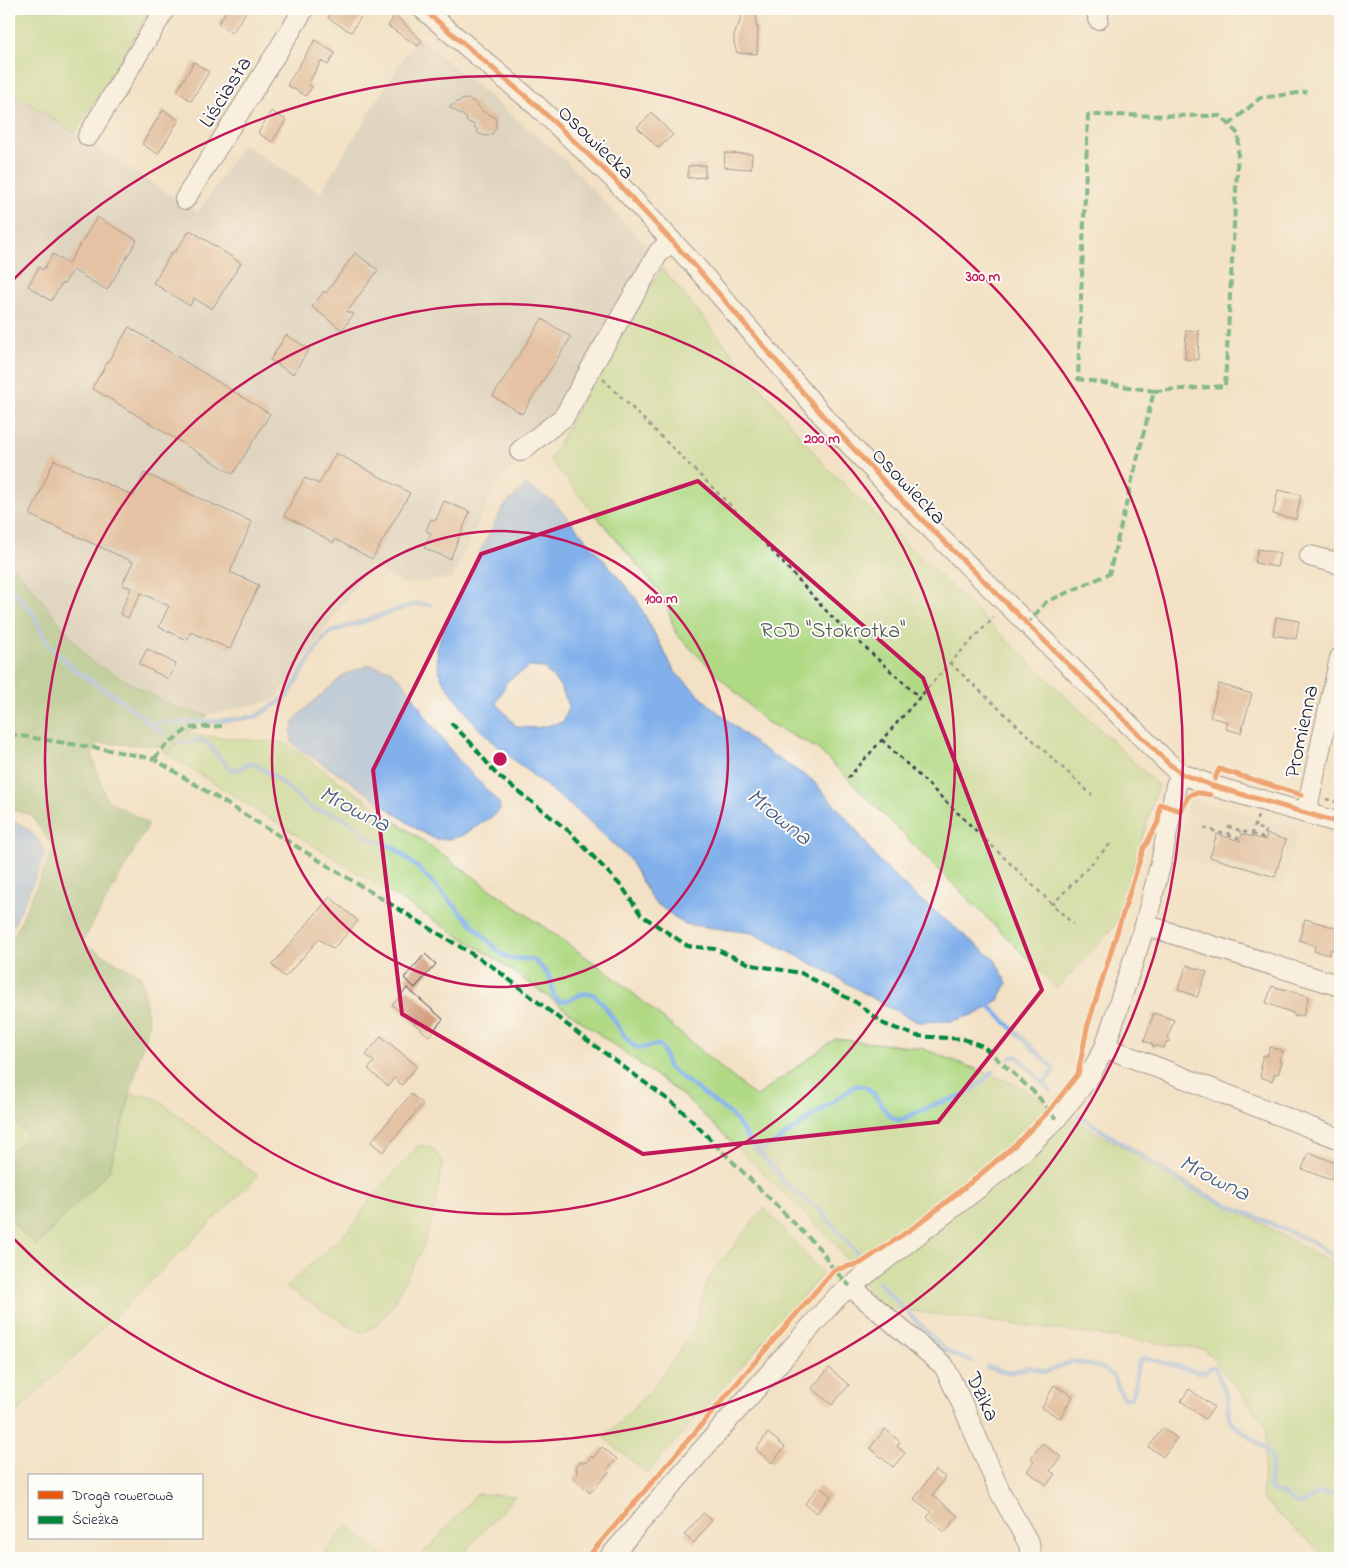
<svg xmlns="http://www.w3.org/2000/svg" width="1349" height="1567" font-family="'Indie Flower',sans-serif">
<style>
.built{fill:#e2d6b7}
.industrial{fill:#c8c4b8}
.green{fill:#b0d984;stroke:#697e60}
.forest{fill:#8cb972;stroke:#576e56}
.water{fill:#81b0eb;stroke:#526993;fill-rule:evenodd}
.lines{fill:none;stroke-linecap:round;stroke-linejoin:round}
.stream{stroke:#81b0eb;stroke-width:4.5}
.building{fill:#d29c7a}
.minor-casing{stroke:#413f50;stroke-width:22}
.path{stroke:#413f50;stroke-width:2.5;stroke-dasharray:4 4;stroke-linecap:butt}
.minor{stroke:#fff;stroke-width:20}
.quiet{stroke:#00873e;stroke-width:4;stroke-dasharray:8 4;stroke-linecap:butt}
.cycleway-casing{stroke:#fdfcf7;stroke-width:8}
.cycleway{stroke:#e8590c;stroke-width:5}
.marked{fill:none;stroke:#c2185b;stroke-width:4;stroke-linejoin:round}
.ring{fill:none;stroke:#c2185b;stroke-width:2.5}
.labels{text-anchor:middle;stroke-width:4;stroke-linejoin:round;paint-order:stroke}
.street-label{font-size:22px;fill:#22223b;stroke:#fdfcf7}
.park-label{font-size:22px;fill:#4d5951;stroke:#fdfcf7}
.water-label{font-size:24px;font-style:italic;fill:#485b81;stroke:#fdfcf7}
.centre{fill:#c2185b;stroke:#fdfcf7;stroke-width:2.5}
.ring-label{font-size:15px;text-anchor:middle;font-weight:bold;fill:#c2185b;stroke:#fdfcf7;stroke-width:4;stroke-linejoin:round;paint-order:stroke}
</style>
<rect width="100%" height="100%" fill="#fdfcf7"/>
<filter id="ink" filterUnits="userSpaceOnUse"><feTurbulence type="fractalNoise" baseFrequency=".02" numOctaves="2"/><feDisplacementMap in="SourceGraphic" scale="10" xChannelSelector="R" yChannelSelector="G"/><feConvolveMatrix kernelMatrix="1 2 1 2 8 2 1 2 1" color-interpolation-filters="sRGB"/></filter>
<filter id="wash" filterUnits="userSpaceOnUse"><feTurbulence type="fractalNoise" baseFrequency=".0096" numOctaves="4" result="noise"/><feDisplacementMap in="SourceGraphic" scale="20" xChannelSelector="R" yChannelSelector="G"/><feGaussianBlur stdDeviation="1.12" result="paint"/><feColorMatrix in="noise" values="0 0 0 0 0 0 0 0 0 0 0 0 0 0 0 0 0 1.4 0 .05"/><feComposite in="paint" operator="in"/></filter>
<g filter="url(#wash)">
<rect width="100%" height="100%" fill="#f3e1c5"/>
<!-- built -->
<path class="built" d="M1191 799 1299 828 1283 889 1175 856Z"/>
<!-- industrial -->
<path class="industrial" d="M417 36 565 160 653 253 560 412 524 456 493 489 453 578 406 584 370 566 275 700 208 715 178 709 90 661 24 578 9 564V91L198 213 243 144 320 193Z"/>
<!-- green -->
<path class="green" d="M9 9H151L75 133 9 91Z
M662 268 825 466 1158 785 1117 923 1057 988 818 749 765 721 676 634 664 597 550 460 597 373Z
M189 735 285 743 610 974 756 1097 835 1039 921 1048 1015 1084 1083 1125 1340 1267V1558H1327L1262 1499 1267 1426 1205 1349 880 1307 834 1242 685 1097 499 961 167 754Z
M131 1094 155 1098 258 1176 9 1420V1219L36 1246 109 1171Z
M9 1115 27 1135 9 1153Z
M419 1145 431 1147 443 1162 433 1216 423 1247 390 1310 376 1325 364 1332 352 1328 286 1287 355 1224 370 1200Z
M764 1208 823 1274 647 1473 604 1438 653 1388 692 1333 709 1277Z
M477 1494 515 1496 459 1558H419Z
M347 1525 387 1558H320Z"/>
<!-- forest -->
<path class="forest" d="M9 564 24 578 90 661 178 709 208 715 167 754 158 746 97 743 92 755 106 799 149 824 82 943 141 976 149 1023 109 1171 36 1246 9 1219V1153L27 1135 9 1115V947L54 848 30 814 9 810Z"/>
<!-- water -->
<path class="water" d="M526 485 554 502 635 597 675 672 706 702 758 746 812 780 851 823 877 859 912 893 995 960 1007 983 999 999 979 1013 952 1021 918 1022 886 1006 828 972 753 933 684 924 653 901 629 859 585 817 510 757 478 728 443 681 438 667 437 647 450 611 473 572 475 561 503 507ZM529 667 544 668 560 686 569 705 563 722 537 728 517 727 496 703 507 681Z
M369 665 391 670 405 684 428 720 456 757 499 803 500 809 496 814 461 836 448 839H435L417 829 348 780 299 749 292 742 291 731 295 720 306 708 345 674Z
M9 818C28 828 38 834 45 856L9 935Z"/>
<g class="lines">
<!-- stream -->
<path class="stream" d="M9 585 34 615 47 643 76 671 118 698 165 735
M149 723 218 721 255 717 287 697 315 650 328 633 409 606 420 604 430 605
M180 742 185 743 200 740 208 744 231 770 239 769 250 763 256 765 275 777 312 809 332 813 351 822 365 836 395 848 420 870 499 952C502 954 506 957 509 958 522 962 530 953 541 967 544 970 549 975 550 979 554 987 550 1000 562 1001 571 1002 582 990 592 994 607 1001 623 1042 636 1047 644 1050 651 1044 659 1045L663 1050 668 1067 729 1113 738 1123 750 1142 778 1173 783 1182 821 1211 860 1256
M986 1003 1052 1067 1054 1071 1043 1084
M1010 1058 1014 1056H1017L1050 1090
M1078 1115 1194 1190 1306 1239 1316 1244 1340 1261
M758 1151 772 1145 855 1086C880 1083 880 1120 901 1120L935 1104 958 1098 973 1090 993 1072
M879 1283 943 1348 954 1355 972 1361
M987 1367 1004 1372H1012L1029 1367 1046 1372 1073 1361C1088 1366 1107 1364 1115 1380 1119 1387 1119 1392 1124 1398H1131C1139 1387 1133 1371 1140 1360L1146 1358 1198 1372H1206L1211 1367H1215L1228 1400 1229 1418 1232 1423C1241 1431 1267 1447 1271 1458 1274 1465 1269 1477 1269 1485L1272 1491 1283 1494 1297 1504H1303L1316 1493H1328L1340 1496"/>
</g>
<g id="blocks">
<!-- building -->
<path class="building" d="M227 9H248L232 33 218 24Z
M334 9H366L351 32 328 18Z
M741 12 756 13V27H758L757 54 737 53 734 43V35L741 19Z
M395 15 422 41 418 46 388 26Z
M315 40 335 53 328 65 321 61 308 84 312 87 306 96 287 85Z
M194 62 209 72 191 101 177 91Z
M468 99 475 102 483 112 491 115 496 119V128L492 134 487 136 479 134 473 124 466 121 467 118 449 107 461 100Z
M163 110 179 120 158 154 142 144Z
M271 111 286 120 272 142 258 133Z
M652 113 673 135 658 148 637 127Z
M725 153 752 154 751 169 724 167Z
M705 165V177L688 178V166Z
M97 217 137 240 107 290 73 270 64 284 62 283 51 301 28 286 39 267 43 270 53 254 68 264Z
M190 230 241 263 212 309 194 298 190 306 153 283 173 251 175 252Z
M355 253 378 270 347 312 354 314 342 330 312 307 324 291 326 293Z
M542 319 571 337 522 414 493 396Z
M129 327 270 414 233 474 92 388Z
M1186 330 1199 331 1198 360 1185 359Z
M286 335 309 349 293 374 270 360Z
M336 453 410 493 372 559 335 539 334 543 284 515 305 478 319 484Z
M54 460 134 496 144 473 252 522 230 572 259 585 230 649 191 632 187 640 159 627 169 606 141 593 128 618 120 614 131 588 122 585 133 562 30 515Z
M1278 490 1301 495 1296 519 1273 514Z
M444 501 470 512 450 559 424 548 431 533 426 531 431 519 436 520Z
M1258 549 1280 553 1277 567 1255 563Z
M1276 617 1299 621 1296 639 1273 635Z
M147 649 176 664 168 679 139 664Z
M1219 684 1252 694 1241 733 1226 729 1228 722 1210 717Z
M1217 834 1240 841 1242 834 1265 840 1267 834 1286 840 1275 877 1210 857Z
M330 897 358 921 333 949 319 939 285 977 272 965Z
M1305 919 1340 929V952L1331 949 1329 955 1314 951 1315 946 1299 940Z
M425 954 436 964 415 988 404 978Z
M1187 965 1207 972 1197 997 1178 989Z
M1272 986 1309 996 1303 1016 1298 1015 1295 1017 1293 1013 1266 1003Z
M407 988 443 1019 429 1036 392 1005Z
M1154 1013 1174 1020 1168 1037 1170 1041 1166 1043 1164 1048 1157 1046 1153 1047 1152 1044 1144 1041Z
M381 1036 417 1066 402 1085 394 1078 388 1086 368 1069 374 1062 366 1055Z
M1270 1047 1283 1051 1279 1061 1282 1062 1278 1074 1275 1073 1272 1081 1260 1077 1262 1068 1260 1067 1263 1055 1267 1056Z
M411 1094 423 1104 383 1152 371 1142Z
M1309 1152 1338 1164 1331 1180 1302 1169Z
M829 1368 849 1385 832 1405 812 1388Z
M1054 1385 1073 1396 1060 1418 1042 1408Z
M1189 1389 1214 1407 1205 1419 1181 1401Z
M1163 1428 1177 1438 1163 1457 1149 1447Z
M885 1429 900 1442 897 1446 905 1453 893 1467 870 1448Z
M768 1433 785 1447 772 1463 756 1449Z
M1042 1443 1061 1457 1050 1471 1055 1474 1047 1485 1027 1471 1034 1461 1031 1458Z
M602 1447 617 1459 607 1470 609 1472 590 1493 573 1478 577 1473 576 1466 580 1462H587L591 1456 593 1458Z
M935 1470 945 1477 933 1495 958 1516 945 1532 927 1517 932 1512 914 1499Z
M819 1486 831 1496 817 1513 805 1504Z
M703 1513 712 1520 694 1543 684 1535Z"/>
</g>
</g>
<g filter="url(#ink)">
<use href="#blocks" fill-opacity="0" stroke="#413f50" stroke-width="1"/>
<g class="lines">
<!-- minor casing -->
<g class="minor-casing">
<path id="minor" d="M423 9 537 106 613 178 696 267 824 417 892 490 1169 764 1182 774 1213 786 1340 823
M1098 19V9
M88 136 165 9
M185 199 304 9
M520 451 564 417 591 368 659 252 672 241
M1310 556 1340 564
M1306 813 1340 658
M1145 925 1340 986
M1105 1047 1340 1139
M850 1286 944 1366 960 1399 1001 1494 1029 1544 1031 1558
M609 1558 722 1427 838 1296 982 1185 1021 1153 1056 1119 1089 1077 1105 1047 1145 925 1162 858 1176 785 1182 774"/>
</g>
<!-- path -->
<path class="path" d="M603 379 735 510 831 616 920 698
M950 663 1092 795
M882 740 1073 924
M848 778 950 663 994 617
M1326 799 1340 803
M1204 828 1228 835 1229 827 1252 834 1258 816
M1252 834 1263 838 1266 831 1255 827
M1228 835 1238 838 1240 831
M1052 905 1111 843"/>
<!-- minor -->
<use href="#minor" class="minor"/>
<!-- quiet -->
<path class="quiet" d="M1229 125 1260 98 1307 92
M1026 625 1046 602 1109 574 1154 391 1225 386 1239 135 1221 116 1088 115 1078 379 1154 391
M451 723 471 743 496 774 570 832 623 888 641 915 688 946 715 949 752 965 801 973 857 1003 884 1024 917 1036 963 1039 983 1046 1036 1094 1056 1119
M9 734 109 750 154 759 493 967 579 1034 678 1107 821 1250 834 1270 850 1286
M154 759 165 746 189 728 222 726"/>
<!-- cycleway casing -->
<g class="cycleway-casing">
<path id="cycleway" d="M423 9 537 106 613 178 696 267 824 417 892 490 1169 764 1182 774 1213 786 1340 823
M1215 779 1219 769 1302 795
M587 1558 834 1270 861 1263 920 1223 976 1178 1016 1144 1049 1111 1078 1074 1087 1028 1143 850 1158 822 1160 804 1181 811C1188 793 1191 790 1210 795"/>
</g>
<!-- cycleway -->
<use href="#cycleway" class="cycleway"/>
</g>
</g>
<!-- marked area -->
<path d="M0 0H1349V1567H0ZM698 481 923 678 1042 990 938 1122 643 1154 402 1014 373 770 481 554Z" fill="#f3e1c5" fill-opacity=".55" fill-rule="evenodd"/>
<path class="marked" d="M698 481 923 678 1042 990 938 1122 643 1154 402 1014 373 770 481 554Z"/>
<!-- distance rings -->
<g class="ring">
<circle cx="500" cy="759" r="228"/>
<circle cx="500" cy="759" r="455"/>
<path d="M13 280A683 683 0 1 1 13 1238"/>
</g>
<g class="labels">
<!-- street labels -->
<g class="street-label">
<text transform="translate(224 91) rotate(-58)" y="8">Liściasta</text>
<text transform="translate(597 141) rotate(44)" y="8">Osowiecka</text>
<text transform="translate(910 485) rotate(46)" y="8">Osowiecka</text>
<text transform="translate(1300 731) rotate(-78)" y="8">Promienna</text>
<text transform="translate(984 1396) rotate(65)" y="8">Dzika</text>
</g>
<!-- park labels -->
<g class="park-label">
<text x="833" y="637">ROD "Stokrotka"</text>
</g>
<!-- water labels -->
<g class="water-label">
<text transform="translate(355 808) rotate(27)" y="8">Mrowna</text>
<text transform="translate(780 816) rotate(39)" y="8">Mrowna</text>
<text transform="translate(1215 1177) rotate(27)" y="8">Mrowna</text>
</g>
</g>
<circle cx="500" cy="759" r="8" class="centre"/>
<g class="ring-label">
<text x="983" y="281">300 m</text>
<text x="822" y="443">200 m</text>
<text x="661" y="603">100 m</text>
</g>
<!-- margin -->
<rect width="1349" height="1567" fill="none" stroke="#fdfcf7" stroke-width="30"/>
<!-- legend -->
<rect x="28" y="1474" width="175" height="65" fill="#fdfcf7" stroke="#a5a5ac"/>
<rect x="38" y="1491" width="25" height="8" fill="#e8590c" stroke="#a5a5ac"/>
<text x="72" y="1500" font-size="15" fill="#22223b">Droga rowerowa</text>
<rect x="38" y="1516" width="25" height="8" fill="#00873e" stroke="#a5a5ac"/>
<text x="72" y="1524" font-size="15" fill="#22223b">Ścieżka</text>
</svg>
